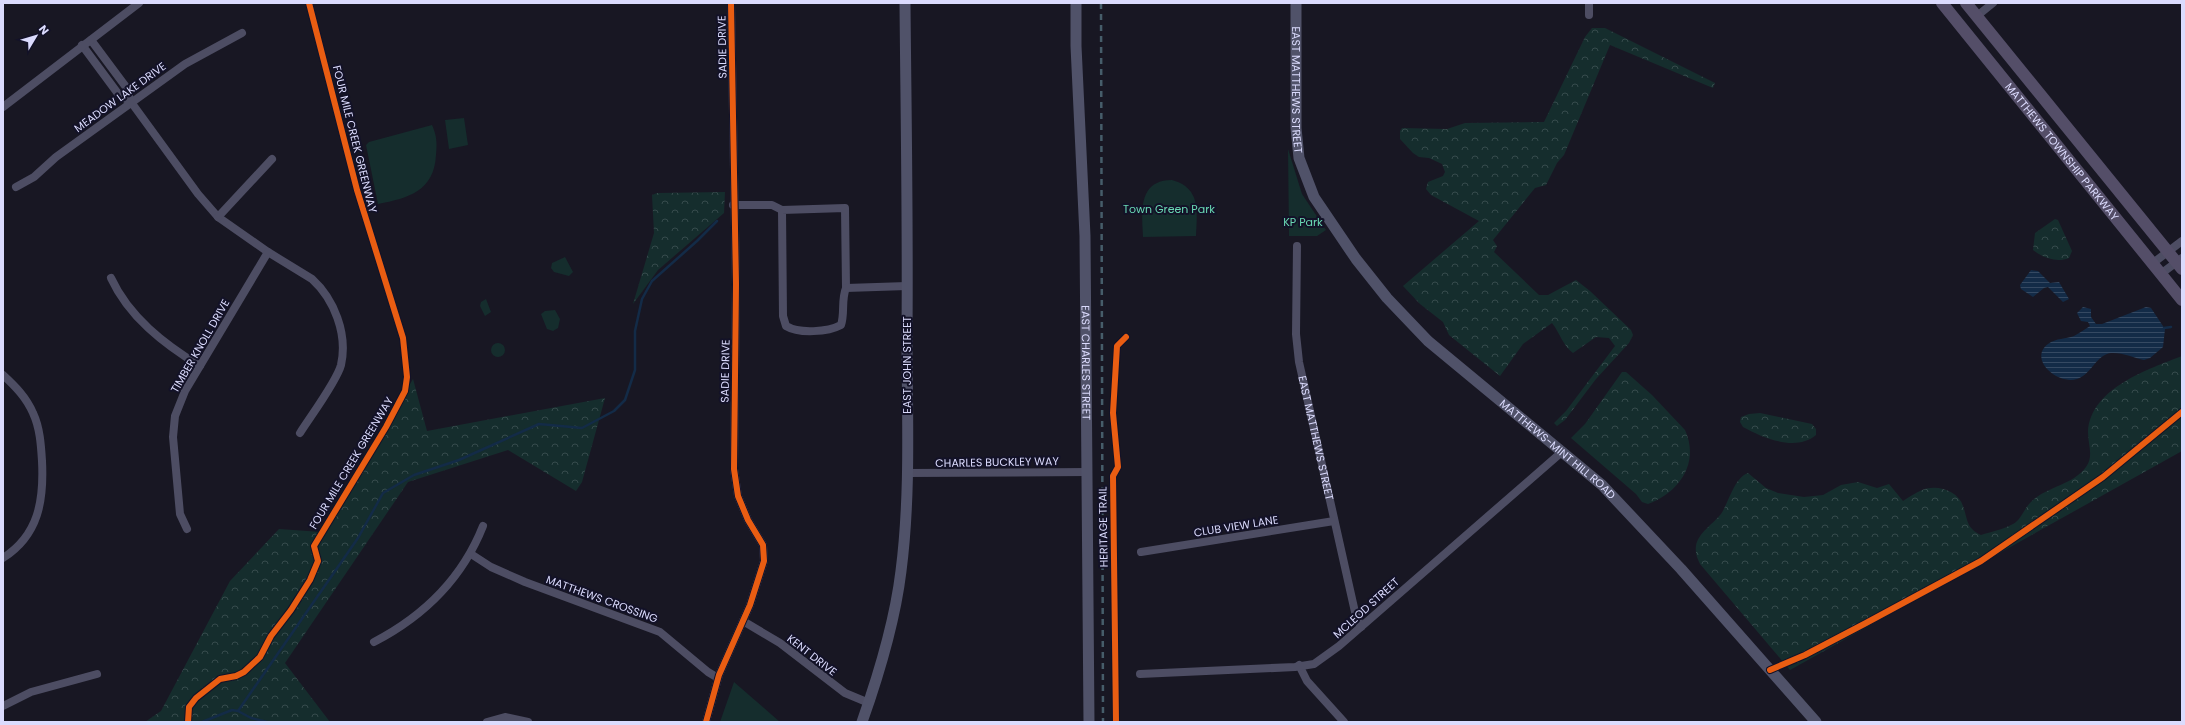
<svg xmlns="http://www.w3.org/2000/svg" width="2185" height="725" font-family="Poppins,sans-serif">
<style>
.green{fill:#152d2d}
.forest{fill:url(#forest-crowns)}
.water{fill:url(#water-rules)}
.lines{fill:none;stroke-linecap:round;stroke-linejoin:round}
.stream{stroke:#132b47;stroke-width:2.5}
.street{stroke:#4d4d63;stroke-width:8}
.secondary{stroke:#505269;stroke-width:11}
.primary{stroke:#544e68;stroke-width:12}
.rail{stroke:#465d6a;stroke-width:2.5;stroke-dasharray:6 5;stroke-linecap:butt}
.cycleway-casing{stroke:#131228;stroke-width:8}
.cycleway{stroke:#e95d12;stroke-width:6}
.labels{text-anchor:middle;stroke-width:4;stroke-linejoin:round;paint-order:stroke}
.street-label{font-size:11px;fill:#dbdbfd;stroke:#131228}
.park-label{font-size:11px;fill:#6ad9b4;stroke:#131228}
</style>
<defs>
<pattern id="forest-crowns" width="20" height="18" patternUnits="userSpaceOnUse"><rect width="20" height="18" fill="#152d2d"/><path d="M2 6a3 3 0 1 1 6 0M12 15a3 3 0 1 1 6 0" fill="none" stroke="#364b4c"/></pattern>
<pattern id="water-rules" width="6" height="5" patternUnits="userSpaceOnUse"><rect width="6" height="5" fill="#132b47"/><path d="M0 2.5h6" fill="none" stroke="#354962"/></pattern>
</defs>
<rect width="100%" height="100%" fill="#181723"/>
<!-- green -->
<path class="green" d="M464 118 468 145 449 149 445 120Z
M432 125C437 136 437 143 436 155 434 191 409 198 378 204L366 145 369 142Z
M1288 149 1302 194 1326 230 1317 236H1289Z
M1172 180C1201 188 1197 211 1196 236L1143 237C1142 214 1137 180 1172 180Z
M565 257 573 272 569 276 554 272 551 268 552 263Z
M486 299 491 312 485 316 480 306 481 302Z
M555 310 560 319 558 328 553 331 547 329 541 314 545 311Z
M491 350a7 7 0 1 1 14 0a7 7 0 1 1-14 0Z
M734 682 780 722H720Z"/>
<!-- forest -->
<path class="forest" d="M1592 28H1605L1715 83 1713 88 1610 45 1564 155 1557 163 1546 185 1535 188 1493 240 1497 246 1494 252 1539 295H1548L1576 280 1590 291 1631 330 1633 335 1629 343 1596 379 1565 420 1557 426 1554 423 1566 411 1615 346 1609 338 1596 337 1573 353C1563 346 1560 333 1552 323L1523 344 1500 376 1449 335 1443 322 1420 304 1403 286 1479 221 1431 195 1426 189 1428 182 1443 176 1445 172 1442 164 1429 158 1419 157 1413 153 1400 139V131L1402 128 1447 129 1465 123 1544 122 1585 37Z
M725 192 724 213 658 270 633 304 654 233 652 195 657 193Z
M2055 219 2058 220 2072 251 2069 258C2057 263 2043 258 2033 250L2035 233Z
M2182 356V451L1790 670 1700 564C1697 558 1695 553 1696 546 1698 533 1713 524 1721 514 1729 502 1734 478 1748 473L1766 488 1778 493 1804 497 1823 495 1841 485 1858 482 1877 488 1889 484 1903 501C1909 497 1915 493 1922 490 1936 484 1958 490 1963 506 1968 520 1966 528 1981 535 1991 532 2004 529 2013 524 2021 520 2024 509 2030 503 2046 486 2072 486 2086 467 2094 456 2088 445 2088 432 2090 388 2149 369 2182 356Z
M1622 372H1626L1652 395 1685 430C1700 463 1679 493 1648 504L1642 502 1636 494 1571 438 1585 424Z
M413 379 427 431 605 398 582 482 576 491 508 450 408 482 285 663 330 722H145L161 711 230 581 279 529 321 532Z
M1760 413 1812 424 1816 429V435C1796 452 1763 438 1743 427L1740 422 1741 417 1749 414Z"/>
<!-- water -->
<path class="water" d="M2031 270 2038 271 2050 283 2059 282 2069 299 2063 302 2048 287 2044 288 2033 297 2021 289 2020 285Z
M2083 307 2091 309V317L2096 324H2102L2146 307 2151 308 2165 329 2163 347 2150 358 2144 360C2135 358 2121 352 2111 353 2096 355 2091 375 2077 379 2057 385 2028 359 2048 344 2056 338 2066 339 2074 336 2080 333 2085 329 2090 326L2088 322 2081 321 2077 313Z"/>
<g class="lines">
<!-- stream -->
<path class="stream" d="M2164 328 2171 327
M238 711 358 538 383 493 414 475 459 460 539 424 582 428 614 411 625 400 635 370V331L642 299 652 281 697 241 717 221
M202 722 232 710 238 711 251 718 267 722"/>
<!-- street -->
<g class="street">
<path d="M1589 15V3"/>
<path d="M1977 16 1993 3"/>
<path d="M91 40 126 87 131 102 198 194 218 217 268 252 312 279C334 299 348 334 341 365 337 381 310 417 300 433"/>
<path d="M82 45 119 95 131 102"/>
<path d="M3 107 139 3"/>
<path d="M16 187 34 177 56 157 185 64 242 33"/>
<path d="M733 205H772L782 210 845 208 846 288C841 300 845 313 841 325 828 332 799 334 786 326L783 316 782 210"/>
<path d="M218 217 272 159"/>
<path id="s1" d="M1297 246 1296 334 1299 362 1355 612 1361 627"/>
<path d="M2153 263 2182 241"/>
<path d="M2162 273 2182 258"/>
<path d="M111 278C129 317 164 344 200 366"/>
<path d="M846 288 907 286"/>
<path d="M3 375C15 386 26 397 33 413 40 428 41 445 42 461 44 500 39 535 3 558"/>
<path d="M906 473 1088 472"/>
<path d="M187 529 180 514 173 437 175 416 185 391 268 252"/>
<path d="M1141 552 1334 521"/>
<path d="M471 554 491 567 525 582 660 632 708 672 718 678"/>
<path d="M743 621 780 643 845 693 869 703"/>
<path d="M374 642C424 616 462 579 483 526"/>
<path d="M1299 665 1307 681 1344 722"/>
<path d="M1140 674 1295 667 1314 664 1339 646 1563 451"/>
<path d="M3 706 31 692 97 674"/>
<path d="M487 722 505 717 528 722"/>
<path d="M706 722 719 675 750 605 764 561 763 545 748 520 738 496 734 469 736 284 731 3"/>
</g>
<!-- secondary -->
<g class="secondary">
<path id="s2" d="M1076 3V46L1085 236 1089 722"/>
<path id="s3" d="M1296 3V128L1299 158 1314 197 1356 259 1387 298 1428 341 1602 485 1681 569 1816 722"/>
<path d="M862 722C879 674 895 621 901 571 911 493 907 412 907 334 908 224 906 113 905 3"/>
</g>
<!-- primary -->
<g class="primary">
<path id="s4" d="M1942 3 2182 300"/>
<path d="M1966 3 2182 269"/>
</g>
<!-- rail -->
<path class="rail" d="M1101 3 1103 722"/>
<!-- cycleway casing -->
<g class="cycleway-casing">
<path id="cycleway" d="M1770 670 1805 655 1866 623 1981 561 2103 477 2182 412
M188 722 189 707 196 698 220 679 236 676 244 672 260 657 271 636 291 610 310 580 318 561 314 546 386 427 405 391 407 377 403 338 357 190 309 3
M706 722 719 675 750 605 764 561 763 545 748 520 738 496 734 469 736 284 731 3
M1116 722 1113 476 1118 467 1113 413 1117 346 1126 337"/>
</g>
<!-- cycleway -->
<use href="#cycleway" class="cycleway"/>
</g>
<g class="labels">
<!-- street labels -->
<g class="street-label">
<text transform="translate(722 47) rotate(-91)" y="4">SADIE DRIVE</text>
<text dy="4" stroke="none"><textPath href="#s3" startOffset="87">EAST MATTHEWS STREET</textPath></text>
<text transform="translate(120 97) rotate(-36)" y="4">MEADOW LAKE DRIVE</text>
<text transform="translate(355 139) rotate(76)" y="4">FOUR MILE CREEK GREENWAY</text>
<text dy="4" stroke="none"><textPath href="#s4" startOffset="191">MATTHEWS TOWNSHIP PARKWAY</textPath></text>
<text transform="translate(200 346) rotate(-60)" y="4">TIMBER KNOLL DRIVE</text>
<text dy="4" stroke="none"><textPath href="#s2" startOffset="360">EAST CHARLES STREET</textPath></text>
<text transform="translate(907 365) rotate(-90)" y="4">EAST JOHN STREET</text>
<text transform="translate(725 371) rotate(-89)" y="4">SADIE DRIVE</text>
<text dy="4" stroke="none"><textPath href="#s1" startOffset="194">EAST MATTHEWS STREET</textPath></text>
<text dy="4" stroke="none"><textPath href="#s3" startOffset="550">MATTHEWS-MINT HILL ROAD</textPath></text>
<text transform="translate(997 462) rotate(-1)" y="4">CHARLES BUCKLEY WAY</text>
<text transform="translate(351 463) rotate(-59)" y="4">FOUR MILE CREEK GREENWAY</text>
<text transform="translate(1236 526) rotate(-9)" y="4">CLUB VIEW LANE</text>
<text transform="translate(1103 527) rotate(-91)" y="4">HERITAGE TRAIL</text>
<text transform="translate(602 599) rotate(20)" y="4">MATTHEWS CROSSING</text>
<text transform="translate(1366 608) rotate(-42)" y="4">MCLEOD STREET</text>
<text transform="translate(812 655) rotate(38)" y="4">KENT DRIVE</text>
</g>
<!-- park labels -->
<g class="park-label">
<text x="1169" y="213">Town Green Park</text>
<text x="1303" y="226">KP Park</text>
</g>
</g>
<!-- border -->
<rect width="2185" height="725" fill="none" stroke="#dbdbfd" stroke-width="8"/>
<!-- north arrow -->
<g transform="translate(36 36) rotate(52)" stroke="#131228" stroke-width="3" paint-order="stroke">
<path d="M0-3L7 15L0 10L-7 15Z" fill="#dbdbfd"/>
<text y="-6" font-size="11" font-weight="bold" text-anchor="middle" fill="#dbdbfd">N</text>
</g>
</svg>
